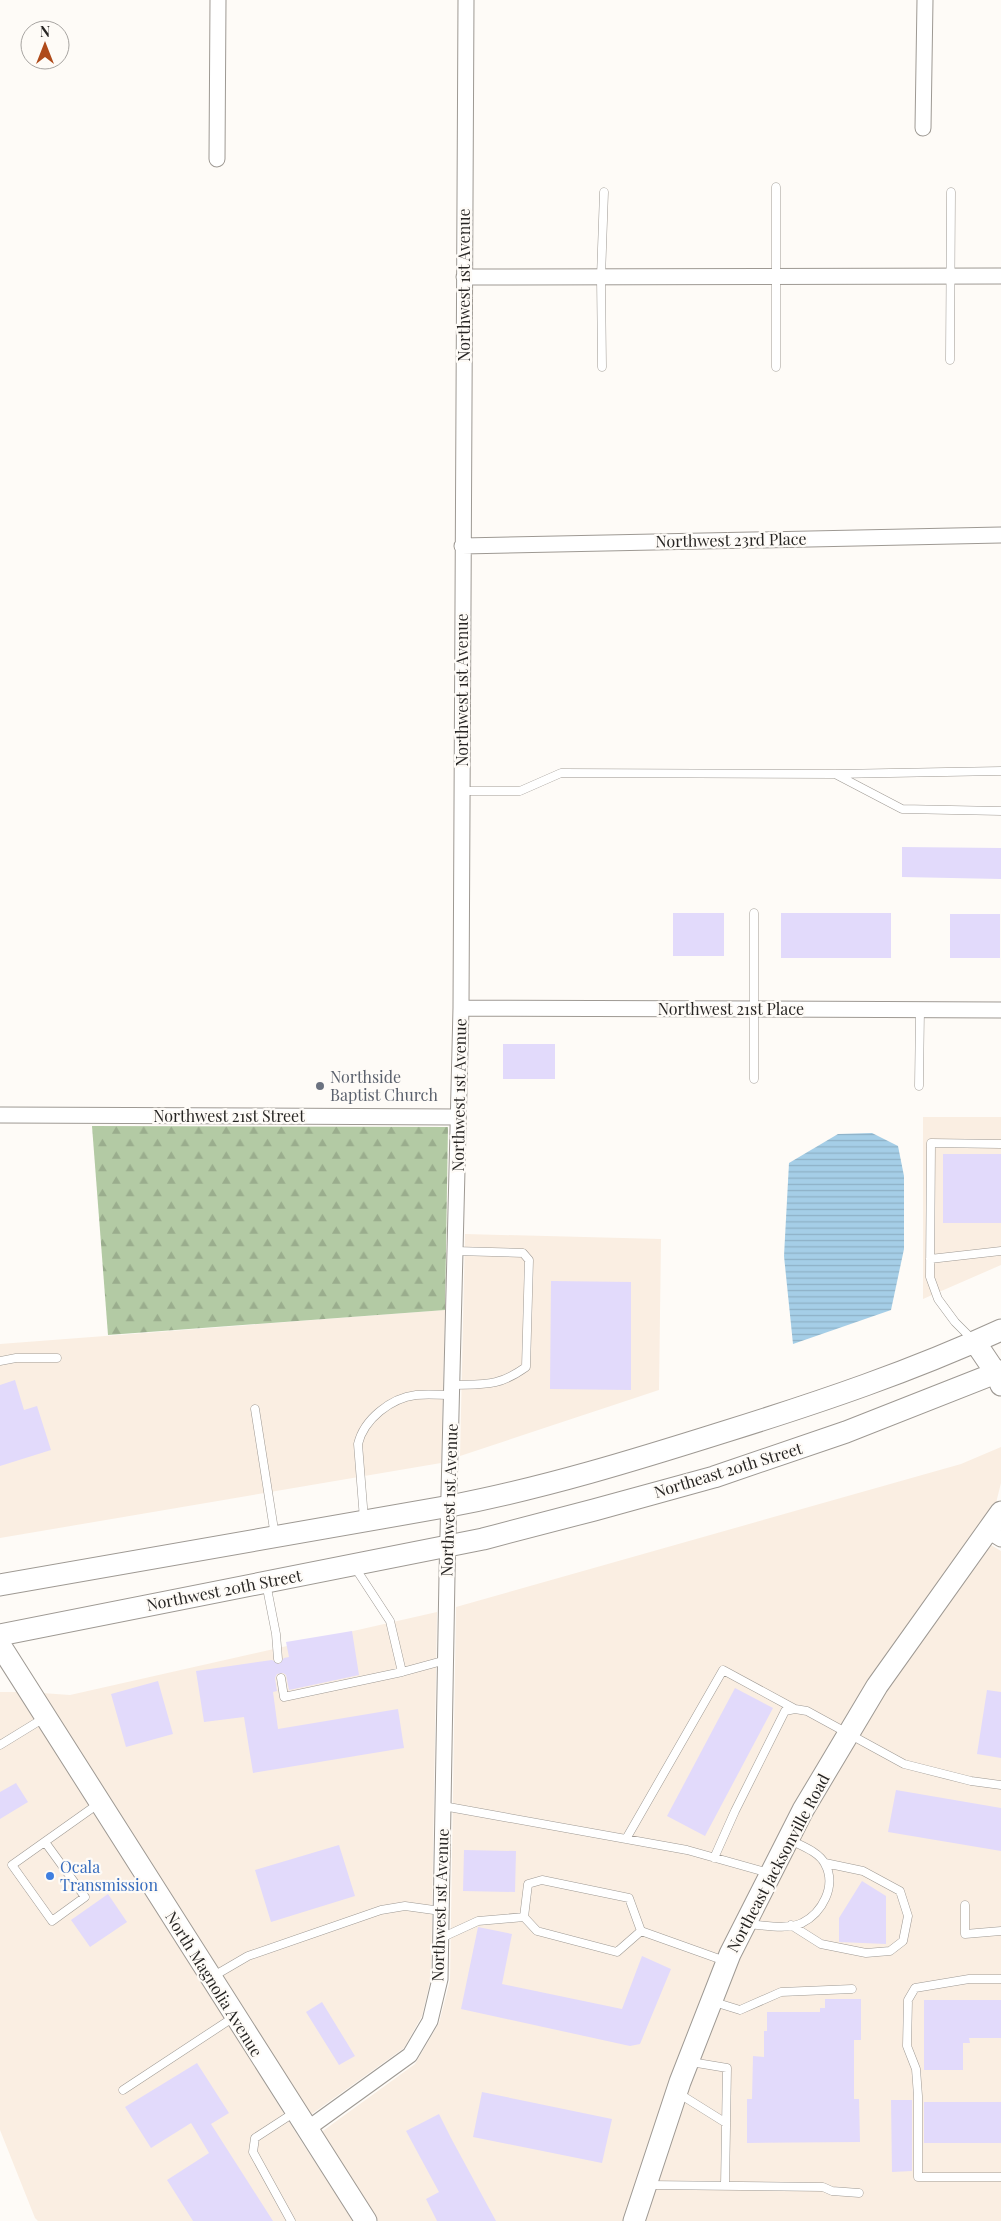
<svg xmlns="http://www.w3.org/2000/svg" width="1001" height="2221" font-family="'Playfair Display',serif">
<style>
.built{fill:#faeee2}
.forest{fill:url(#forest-firs)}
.water{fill:url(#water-rules)}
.building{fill:#e2dafb}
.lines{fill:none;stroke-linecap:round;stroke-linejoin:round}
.lane-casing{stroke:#9e9993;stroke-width:9}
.street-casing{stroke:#9e9993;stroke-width:17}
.secondary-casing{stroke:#9e9993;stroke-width:23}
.lane{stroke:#fff;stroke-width:8}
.street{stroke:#fff;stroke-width:15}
.secondary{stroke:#fff;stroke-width:21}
.worship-dot{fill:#6b7280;stroke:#fefbf7;stroke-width:2}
.shop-dot{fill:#3f7fe0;stroke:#fefbf7;stroke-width:2}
.labels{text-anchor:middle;stroke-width:4.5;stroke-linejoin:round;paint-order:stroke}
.street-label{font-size:16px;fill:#272523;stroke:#fefbf7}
.worship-label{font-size:16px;fill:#5b616d;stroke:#fefbf7;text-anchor:start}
.shop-label{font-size:16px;fill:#366cbe;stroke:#fefbf7;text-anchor:start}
</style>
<defs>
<pattern id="forest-firs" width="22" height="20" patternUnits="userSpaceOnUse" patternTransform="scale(1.25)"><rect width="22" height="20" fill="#b3caa4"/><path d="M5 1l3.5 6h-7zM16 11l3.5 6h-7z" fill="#9aad8d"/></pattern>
<pattern id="water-rules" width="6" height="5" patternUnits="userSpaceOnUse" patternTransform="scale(1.25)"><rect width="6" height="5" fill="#a5cee7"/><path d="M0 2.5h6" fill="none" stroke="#8eb1c6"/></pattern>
</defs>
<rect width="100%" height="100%" fill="#fefbf7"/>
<!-- built -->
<path class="built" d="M923 1117H1001V1265L923 1299Z
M465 1234 661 1239 659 1390 460 1456Z
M445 1310 441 1463 0 1538V1344Z
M1001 1447V1483L996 1503 984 1517 795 1805 624 2221H378L320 2133 415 2064 439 2023 450 1980 456 1607 961 1464Z
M991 1545 1001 1551V2221H644L689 2086 739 1959 811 1816 885 1693Z
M437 1612 431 1978 422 2016 404 2048 309 2116 42 1693 70 1695Z
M0 1692H19L303 2144 354 2221H38L35 2218 0 2130Z"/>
<!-- forest -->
<path class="forest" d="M92 1126 448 1127 445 1310 108 1335Z"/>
<!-- water -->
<path class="water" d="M872 1133 898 1146 904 1176V1249L891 1310 793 1344 784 1256 789 1163 838 1134Z"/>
<!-- building -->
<path class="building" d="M902 847 1001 848V879L902 877Z
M673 913H724V956H673Z
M781 913H891V958H781Z
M950 914H1000V958H950Z
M503 1044H555V1079H503Z
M943 1154H1001V1223H943Z
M551 1281 631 1282V1390L550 1389Z
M15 1380 24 1410 37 1406 51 1450 0 1466V1385Z
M352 1631 359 1675 289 1690 286 1675 283 1673 277 1674 275 1678 277 1691 273 1692 278 1729 398 1709 404 1748 253 1773 244 1717 204 1722 196 1671 272 1660 279 1664 284 1658 289 1657 286 1642Z
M158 1681 173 1734 126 1747 111 1694Z
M735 1688 773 1708 705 1836 667 1816Z
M987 1690 1001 1692V1758L977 1754Z
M16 1783 28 1802 0 1819V1792Z
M896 1790 1001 1808V1851L888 1832Z
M339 1845 355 1896 271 1922 255 1870Z
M464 1850 516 1851 515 1892 463 1891Z
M862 1881 886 1896V1944L839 1942V1918Z
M108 1894 127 1922 90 1947 71 1920Z
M478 1927 512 1934 502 1984 622 2009 642 1956 671 1969 640 2044 630 2046 461 2009Z
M825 1999H861V2040H854V2099H859L860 2142 747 2143V2099H752L753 2056 764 2057V2031H767V2012H820V2008H825Z
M924 2000H1001V2038H969L970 2043H963V2070H924Z
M322 2002 355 2056 339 2065 306 2012Z
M197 2063 229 2113 211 2124 273 2221H193L167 2180 209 2153 191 2123 151 2148 125 2107Z
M482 2092 612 2119 602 2163 473 2137Z
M891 2100H912V2171L892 2172Z
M924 2102H1001V2143H924Z
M439 2114 451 2138 496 2221H437L426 2199 439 2192 406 2131Z"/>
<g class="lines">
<!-- lane casing -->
<g class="lane-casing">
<path id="lane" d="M950 360 951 192
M602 367 601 277 604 192
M776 367V187
M837 775 902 809 1001 811
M461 791H520L561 773 835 774 1001 771
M754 1079V913
M919 1086 920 1010
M930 1259 1001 1251
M974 1341 955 1322 938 1299 930 1277 931 1143 1001 1144
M0 1361 16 1358H57
M452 1385C485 1384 498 1387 526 1367L529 1260 523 1253 455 1251
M255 1409 275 1536
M364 1519 358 1444C364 1419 391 1398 416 1395 428 1394 440 1395 452 1395
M354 1566 390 1621 402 1672
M266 1583 276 1634 278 1659
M281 1678 284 1697 402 1672 446 1660
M0 1745 44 1718
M443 1806 687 1850 769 1873
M626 1839 723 1670 795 1709
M45 1842 85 1897 52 1921 12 1865 98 1804
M714 1858 735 1811 785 1711 795 1709 807 1711 904 1764 971 1781 1001 1785
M965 1905V1934L1001 1931
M524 1917 537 1931 617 1952 641 1931
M747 1924C764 1925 786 1930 802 1923 822 1913 837 1886 825 1864 819 1852 802 1846 790 1840
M791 1925 821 1944 866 1953 890 1951 903 1941 908 1916 900 1891 863 1871 825 1863
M441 1938 478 1921 524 1917 528 1884 542 1880 629 1898 641 1931 725 1961
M212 1977 248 1956 381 1910 405 1906 441 1911
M1001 1979H969L915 1988 908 2000 907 2046 916 2069 918 2096V2177H1001
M714 2002 740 2010 781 1992 852 1989
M691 2062 727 2068 725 2186
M123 2090 234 2017
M678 2093 726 2123
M648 2185 823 2187 832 2191 859 2193
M291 2221 253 2152 255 2138 295 2112"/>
</g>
<!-- street casing -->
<g class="street-casing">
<path id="street" d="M923 128 925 0
M217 159 218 0
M464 277 1001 276
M462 546 1001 535
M461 1008 1001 1010
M0 1115 458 1117
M988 1531 1001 1539
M306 2130 410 2055 430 2021 440 1979 447 1575 461 1008 466 0"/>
</g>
<!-- secondary casing -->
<g class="secondary-casing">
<path id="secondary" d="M975 1342 996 1373 1001 1385
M0 1585 450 1506C544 1488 635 1460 727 1431 820 1402 912 1371 1001 1330
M0 1635 483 1539 594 1510 714 1477 846 1432 1001 1371
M0 1645 366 2221
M634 2221 680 2082 730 1954 803 1810 877 1686 1001 1512"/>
</g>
<!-- lane -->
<use href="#lane" class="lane"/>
<!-- street -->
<use href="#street" class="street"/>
<!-- secondary -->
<use href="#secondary" class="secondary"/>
</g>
<!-- markers -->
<circle class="worship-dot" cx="320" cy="1086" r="5"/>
<circle class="shop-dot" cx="50" cy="1876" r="5"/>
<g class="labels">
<!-- street labels -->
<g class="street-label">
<text transform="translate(464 285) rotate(-90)" y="6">Northwest 1st Avenue</text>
<text transform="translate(731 540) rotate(-1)" y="6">Northwest 23rd Place</text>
<text transform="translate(462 690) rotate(-90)" y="6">Northwest 1st Avenue</text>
<text x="731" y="1015">Northwest 21st Place</text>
<text transform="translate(459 1095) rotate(-89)" y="6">Northwest 1st Avenue</text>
<text x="229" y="1122">Northwest 21st Street</text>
<text transform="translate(728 1470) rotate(-17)" y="6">Northeast 20th Street</text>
<text transform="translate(449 1500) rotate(-88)" y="6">Northwest 1st Avenue</text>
<text transform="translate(224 1590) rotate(-11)" y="6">Northwest 20th Street</text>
<text transform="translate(778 1863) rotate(-62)" y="6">Northeast Jacksonville Road</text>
<text transform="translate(440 1905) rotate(-88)" y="6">Northwest 1st Avenue</text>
<text transform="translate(214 1984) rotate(58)" y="6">North Magnolia Avenue</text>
</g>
<!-- worship labels -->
<g class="worship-label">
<text x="330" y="1083">Northside<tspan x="330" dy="18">Baptist Church</tspan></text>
</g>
<!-- shop labels -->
<g class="shop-label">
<text x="60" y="1873">Ocala<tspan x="60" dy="18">Transmission</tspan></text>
</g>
</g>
<!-- north arrow -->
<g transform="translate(45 45)"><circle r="24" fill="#fefbf7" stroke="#a8a5a2"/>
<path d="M0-4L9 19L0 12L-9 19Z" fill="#af4a1a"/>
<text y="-8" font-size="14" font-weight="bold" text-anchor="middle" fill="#272523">N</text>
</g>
</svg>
